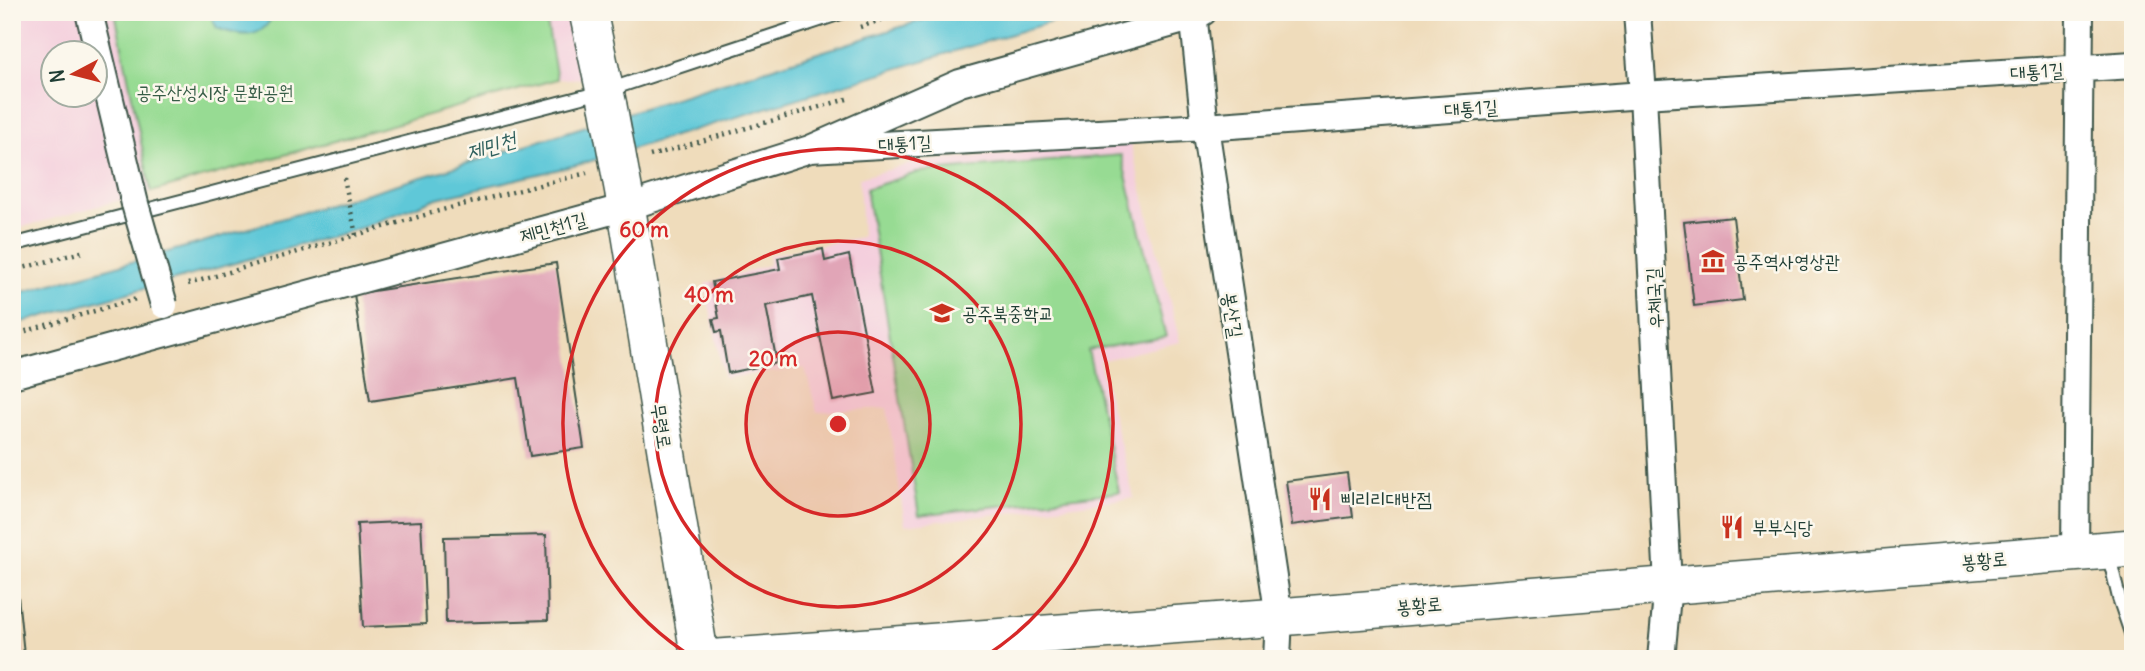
<svg xmlns="http://www.w3.org/2000/svg" width="2145" height="671" font-family="Delius,'Poor Story',sans-serif">
<style>
.built{fill:#f4cfdd;fill-rule:evenodd}
.green{fill:#97db93;stroke:#5b8c64;stroke-width:2}
.water{fill:#5ec8d8;stroke:#3e8286;stroke-width:2}
.building{fill:#e1a5b7}
.lines{fill:none;stroke-linecap:round;stroke-linejoin:round}
.lane-casing{stroke:#3e5548;stroke-width:16}
.street-casing{stroke:#3e5548;stroke-width:30}
.secondary-casing{stroke:#3e5548;stroke-width:40}
.path{stroke:#3e5548;stroke-width:4.5;stroke-dasharray:2 5;stroke-linecap:butt}
.lane{stroke:#fff;stroke-width:12}
.street{stroke:#fff;stroke-width:26}
.secondary{stroke:#fff;stroke-width:37}
.street-bridge-casing{stroke:#3e5548;stroke-width:30;stroke-linecap:butt}
.secondary-bridge-casing{stroke:#3e5548;stroke-width:40;stroke-linecap:butt}
.street-bridge{stroke:#fff;stroke-width:26}
.secondary-bridge{stroke:#fff;stroke-width:37}
.ring{fill:none;stroke:#d62828;stroke-width:3.5}
.labels{text-anchor:middle;stroke-width:5;stroke-linejoin:round;paint-order:stroke}
.street-label{font-size:19px;fill:#1f3d34;stroke:#fbf7ec}
.park-label{font-size:19px;fill:#375d47;stroke:#fbf7ec}
.poi-label{font-size:19px;fill:#1f3d34;stroke:#fbf7ec;text-anchor:start}
.water-label{font-size:21px;font-style:italic;fill:#2f605d;stroke:#fbf7ec}
.centre{fill:#d62828;stroke:#fbf7ec;stroke-width:3.5}
.ring-label{font-size:21px;text-anchor:middle;font-weight:bold;fill:#d62828;stroke:#fbf7ec;stroke-width:5;stroke-linejoin:round;paint-order:stroke}
</style>
<rect width="100%" height="100%" fill="#fbf7ec"/>
<filter id="ink" filterUnits="userSpaceOnUse"><feTurbulence type="fractalNoise" baseFrequency=".0143" numOctaves="2"/><feDisplacementMap in="SourceGraphic" scale="14" xChannelSelector="R" yChannelSelector="G"/><feConvolveMatrix kernelMatrix="1 2 1 2 8 2 1 2 1" color-interpolation-filters="sRGB"/></filter>
<filter id="wash" filterUnits="userSpaceOnUse"><feTurbulence type="fractalNoise" baseFrequency=".00686" numOctaves="4" result="noise"/><feDisplacementMap in="SourceGraphic" scale="28" xChannelSelector="R" yChannelSelector="G"/><feGaussianBlur stdDeviation="1.57" result="paint"/><feColorMatrix in="noise" values="0 0 0 0 0 0 0 0 0 0 0 0 0 0 0 0 0 1.4 0 .05"/><feComposite in="paint" operator="in"/></filter>
<g filter="url(#wash)">
<rect width="100%" height="100%" fill="#efdcbb"/>
<!-- built -->
<path class="built" d="M12 12H588L602 78 557 79 12 230ZM52 52H94V94H52Z
M1130 142 1180 342 1099 361 1134 498 905 525 887 408 817 412 805 368 724 378 705 284 769 265V255L862 237 859 178 914 163Z"/>
<!-- green -->
<path class="green" d="M115 12H545L557 79 151 192Z
M1121 155 1166 337 1088 350 1119 492 919 515 866 189 919 172Z"/>
<!-- water -->
<path class="water" d="M209 12H274C263 41 241 37 217 28Z
M948 12H1084L581 164 437 198 361 228 12 325V295L193 245 472 162Z"/>
<g id="blocks">
<!-- building -->
<path class="building" d="M1733 217 1743 300 1694 306 1684 222Z
M823 249 825 261 849 255 876 393 833 401 812 296 766 306 777 363 728 373 721 331 716 332 713 319 719 318 712 282 780 269 778 258Z
M556 263 584 448 530 456 518 378 370 401 354 294Z
M1347 473 1353 517 1292 525 1286 481Z
M421 521 426 624 363 627 357 524Z
M546 535 548 620 446 623 444 537Z
M12 567H15L24 654 12 655Z"/>
</g>
</g>
<g filter="url(#ink)">
<use href="#blocks" fill-opacity="0" stroke="#3e5548" stroke-width="2"/>
<g class="lines">
<!-- lane casing -->
<g class="lane-casing">
<path id="lane" d="M12 245 605 91 844 12
M2108 552 2119 598 2133 639"/>
</g>
<!-- street casing -->
<g class="street-casing">
<path id="street" d="M89 12 135 204
M1193 12 1205 127 1279 617 1277 659
M1637 12 1643 95 1668 585 1661 659
M810 149 1205 127 1643 95 2133 65
M12 375 626 207 810 149 960 83 1194 17 1203 12
M2075 552 2080 12"/>
</g>
<!-- secondary casing -->
<g class="secondary-casing">
<path id="secondary" d="M588 12 608 106
M624 193 700 659
M705 659 1279 617 2133 548"/>
</g>
<!-- path -->
<path class="path" d="M860 27 905 12
M650 156 847 99
M344 178 356 235
M12 271 85 251
M188 284 442 210 587 173
M12 335 136 299"/>
<!-- lane -->
<use href="#lane" class="lane"/>
<!-- street -->
<use href="#street" class="street"/>
<!-- secondary -->
<use href="#secondary" class="secondary"/>
<!-- street-bridge casing -->
<g class="street-bridge-casing">
<path id="street-bridge" d="M135 204 164 305"/>
</g>
<!-- secondary-bridge casing -->
<g class="secondary-bridge-casing">
<path id="secondary-bridge" d="M608 106 624 193"/>
</g>
<!-- street-bridge -->
<use href="#street-bridge" class="street-bridge"/>
<!-- secondary-bridge -->
<use href="#secondary-bridge" class="secondary-bridge"/>
</g>
</g>
<!-- distance rings -->
<circle cx="838" cy="424" r="92" fill="#d62828" fill-opacity=".12"/>
<g class="ring">
<circle cx="838" cy="424" r="92"/>
<circle cx="838" cy="424" r="183"/>
<path d="M694 658A275 275 0 1 1 982 658"/>
</g>
<!-- icons -->
<defs>
<g id="museum-bare" transform="scale(1.89)"><path d="M0-6L6-3V-2H-6V-3ZM-5-1h2V3h-2ZM-1-1h2V3h-2ZM3-1h2V3H3ZM-6 4H6V6H-6Z" fill="#c8321e" stroke="#fbf7ec" stroke-width="2.5" paint-order="stroke"/></g>
<g id="school-bare" transform="scale(1.89)"><path d="M0-5L7-2L0 1L-7-2ZM-4 1L0 2.5L4 1V4Q0 6-4 4Z" fill="#c8321e" stroke="#fbf7ec" stroke-width="2.5" paint-order="stroke"/></g>
<g id="restaurant-bare" transform="scale(1.89)"><path d="M-5-6h1v4h1v-4h1v4h1v-4h1v5L-1.5 .5V6h-2V.5L-5-1ZM5-6V6H3V1.5H1.5Q1.5-4 5-6Z" fill="#c8321e" stroke="#fbf7ec" stroke-width="2.5" paint-order="stroke"/></g>
</defs>
<g fill-rule="evenodd">
<use href="#museum-bare" x="1713" y="261"/>
<use href="#school-bare" x="942" y="313"/>
<use href="#restaurant-bare" x="1320" y="499"/>
<use href="#restaurant-bare" x="1732" y="527"/>
</g>
<g class="labels">
<!-- street labels -->
<g class="street-label">
<text transform="translate(2037 71) rotate(-4)" y="7">대통1길</text>
<text transform="translate(1471 108) rotate(-4)" y="7">대통1길</text>
<text transform="translate(905 143) rotate(-3)" y="7">대통1길</text>
<text transform="translate(553 227) rotate(-15)" y="7">제민천1길</text>
<text transform="translate(1654 298) rotate(-93)" y="7">우체국길</text>
<text transform="translate(1233 315) rotate(81)" y="7">봉산길</text>
<text transform="translate(662 426) rotate(81)" y="7">무령로</text>
<text transform="translate(1984 560) rotate(-5)" y="7">봉황로</text>
<text transform="translate(1419 605) rotate(-5)" y="7">봉황로</text>
</g>
<!-- park labels -->
<g class="park-label">
<text x="215" y="99">공주산성시장 문화공원</text>
</g>
<!-- poi labels -->
<g class="poi-label">
<text x="1733" y="268">공주역사영상관</text>
<text x="962" y="320">공주북중학교</text>
<text x="1340" y="506">삐리리대반점</text>
<text x="1752" y="534">부부식당</text>
</g>
<!-- water labels -->
<g class="water-label">
<text transform="translate(491 146) rotate(-17)" y="7">제민천</text>
</g>
</g>
<circle cx="838" cy="424" r="10" class="centre"/>
<g class="ring-label">
<text x="644" y="237">60 m</text>
<text x="709" y="302">40 m</text>
<text x="773" y="366">20 m</text>
</g>
<!-- margin -->
<rect width="2145" height="671" fill="none" stroke="#fbf7ec" stroke-width="42"/>
<!-- north arrow -->
<g transform="translate(74 74) rotate(263)"><circle r="33" fill="#fbf7ec" stroke="#a3ada2" stroke-width="2"/>
<path d="M0-5L12 26L0 18L-12 26Z" fill="#c8321e"/>
<text y="-10" font-size="19" font-weight="bold" text-anchor="middle" fill="#1f3d34">N</text>
</g>
</svg>
